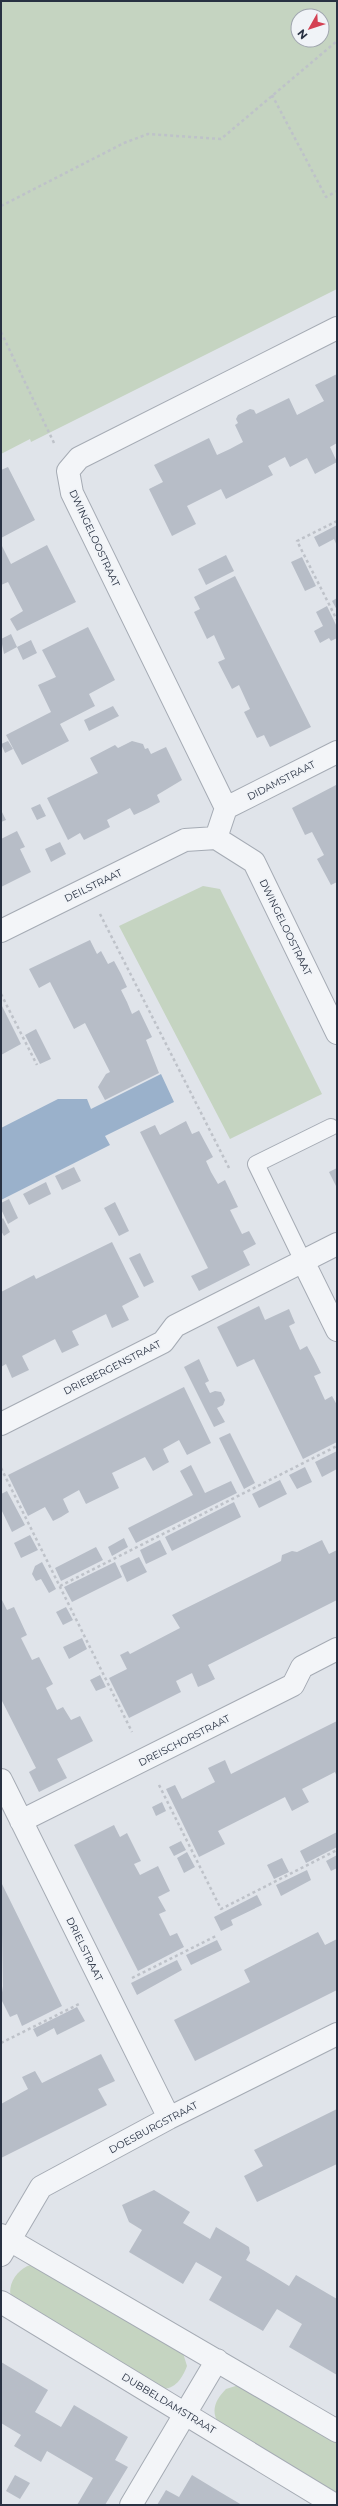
<svg xmlns="http://www.w3.org/2000/svg" width="338" height="2506" font-family="Montserrat,sans-serif">
<style>
.green{fill:#c5d4c1;fill-rule:evenodd}
.water{fill:#9ab1cb}
.building{fill:#b7bdc7}
.lines{fill:none;stroke-linecap:round;stroke-linejoin:round}
.lane-casing{stroke:#a5abb4;stroke-width:18}
.street-casing{stroke:#a5abb4;stroke-width:24}
.path{stroke:#bec2c9;stroke-width:2.5;stroke-dasharray:3 3;stroke-linecap:butt}
.lane{stroke:#f3f5f8;stroke-width:16}
.street{stroke:#f3f5f8;stroke-width:22}
.labels{text-anchor:middle;stroke-width:3.5;stroke-linejoin:round;paint-order:stroke}
.street-label{font-size:10px;fill:#283142;stroke:#f0f3f7}
</style>
<rect width="100%" height="100%" fill="#e0e4ea"/>
<!-- green -->
<path class="green" d="M1 1H337V289L31 442 30 439 1 454ZM298 16H322V40H298Z
M203 886 220 889 322 1094 230 1139 119 926Z
M30 2265H35L183 2353 187 2366C182 2379 175 2389 162 2389L11 2297C7 2284 18 2269 30 2265Z
M239 2385 337 2443V2493L218 2422C210 2410 217 2398 226 2389Z"/>
<!-- water -->
<path class="water" d="M161 1074 174 1102 105 1136 110 1145 1 1200V1128L58 1099H87L91 1109Z"/>
<!-- building -->
<path class="building" d="M337 374V443L330 447 337 462 315 474 307 458 290 467 285 457 268 466 273 475 226 499 221 489 187 506 196 524 172 536 149 489 163 482 154 465 209 438 217 455 230 449 243 442 235 425 238 423 236 419 238 415 250 409 254 410 256 414 289 398 297 415 324 401 315 385Z
M8 467 35 520 1 538V470Z
M337 525V546L334 539 319 547 314 537Z
M1 544 11 564 47 545 76 602 17 631 10 619 23 611 8 582 1 585Z
M226 555 234 571 206 585 198 569Z
M302 557 316 586 305 591 291 562Z
M235 576 311 727 270 747 264 735 257 738 244 712 250 709 239 685 232 689 218 662 225 659 214 635 207 639 194 612 200 609 194 597Z
M337 598V610L332 601Z
M327 606 337 627V638L331 641 329 638 320 643 314 631 323 626 316 612Z
M88 627 115 680 89 694 95 706 60 724 69 741 22 765 6 735 51 712 38 685 56 677 42 650Z
M11 634 17 647 31 640 37 653 23 660 17 647 4 654 1 639Z
M113 706 119 716 89 731 84 720Z
M8 741 13 749 5 753 1 744Z
M132 741 143 744 145 749 148 748 151 754 166 747 182 780 157 795 160 802 147 809 134 815 130 808 107 820 110 827 84 840 80 833 68 840 47 798 98 773 90 758 115 745 118 748Z
M336 785 337 882 331 885 317 859 324 855 312 832 305 835 292 808Z
M40 804 46 816 37 820 31 808Z
M1 810 6 820 1 822Z
M17 831 25 847 20 849 31 872 1 887V839Z
M60 842 66 854 51 862 45 849Z
M90 940 97 954 101 951 108 964 114 961 121 974 127 987 121 990 127 1002 132 1014 139 1010 152 1037 146 1040 159 1073 105 1100 98 1087 106 1074 110 1072 85 1023 74 1029 50 982 39 988 29 969Z
M1 1004 21 1044 1 1055Z
M36 1029 51 1059 40 1064 25 1035Z
M186 1121 192 1134 199 1131 213 1157 206 1161 211 1172 218 1184 225 1180 238 1207 230 1210 242 1234 249 1231 256 1244 243 1251 250 1265 199 1291 191 1276 208 1268 140 1132 155 1125 160 1135Z
M74 1167 81 1181 62 1190 55 1176Z
M337 1168V1188L329 1172Z
M46 1182 51 1194 29 1205 23 1194Z
M9 1199 18 1218 8 1224 1 1209V1203Z
M115 1202 129 1231 119 1236 104 1208Z
M3 1218 10 1232 4 1236 1 1231V1220Z
M112 1242 139 1297 122 1306 129 1320 112 1328 106 1314 72 1331 79 1345 62 1353 55 1339 22 1356 29 1370 12 1378 6 1364 1 1367V1292L34 1275 36 1279Z
M140 1253 154 1282 144 1287 129 1258Z
M259 1306 265 1320 289 1309 295 1323 289 1326 300 1350 307 1346 314 1359 321 1373 314 1376 325 1400 332 1396 337 1405V1442L303 1459 254 1359 237 1367 217 1327Z
M199 1359 209 1381 205 1383 210 1393 215 1391 221 1392 225 1400 223 1405 217 1408 225 1422 214 1427 184 1367Z
M184 1387 211 1443 187 1455 179 1440 163 1449 169 1462 153 1471 145 1457 112 1473 119 1488 86 1504 79 1490 63 1499 69 1512 61 1517 53 1521 45 1507 28 1516 8 1475Z
M230 1433 255 1483 244 1489 219 1438Z
M337 1451V1469L322 1477 315 1462Z
M191 1465 205 1493 231 1481 237 1493 136 1543 128 1528 193 1495 180 1471Z
M305 1467 312 1482 297 1489 289 1475Z
M280 1480 287 1494 259 1508 252 1494Z
M7 1491 25 1525 12 1532 1 1509V1494Z
M234 1502 241 1517 172 1551 165 1537Z
M30 1535 38 1550 21 1558 14 1543Z
M124 1538 128 1547 112 1556 108 1547Z
M160 1540 167 1554 146 1564 140 1550Z
M322 1540 329 1554 337 1550V1600L208 1665 215 1679 207 1683 198 1687 192 1673 176 1681 181 1692 129 1718 109 1678 127 1669 120 1655 128 1651 130 1654 180 1628 172 1615 281 1561 282 1555 292 1551 297 1552Z
M96 1547 103 1560 61 1581 55 1568Z
M139 1557 147 1572 127 1582 120 1566Z
M42 1562 56 1589 49 1593 41 1579 36 1581 32 1574 35 1566Z
M115 1562 122 1577 72 1602 64 1587Z
M1 1598 7 1610 14 1607 27 1635 21 1638 32 1660 39 1657 53 1684 46 1688 57 1710 63 1707 71 1720 80 1716 93 1741 57 1759 67 1778 39 1792 29 1772 36 1768 1 1699Z
M66 1607 73 1620 63 1625 56 1612Z
M82 1638 87 1649 69 1659 63 1647Z
M100 1675 106 1687 96 1691 90 1680Z
M337 1721V1777L335 1772 302 1789 309 1802 292 1811 285 1797 218 1831 225 1844 199 1857 166 1789 175 1785 182 1799 215 1782 208 1768 225 1760 231 1774Z
M162 1802 166 1811 156 1816 152 1807Z
M114 1825 120 1837 127 1833 141 1861 134 1864 140 1875 158 1866 170 1891 158 1897 166 1911 159 1914 170 1936 177 1933 184 1947 138 1971 74 1845Z
M337 1832V1847L306 1863 300 1851Z
M181 1841 186 1850 174 1856 169 1847Z
M187 1852 195 1867 184 1873 177 1858Z
M337 1855V1868L331 1871 326 1861Z
M282 1858 289 1872 274 1879 267 1865Z
M307 1870 311 1880 281 1896 276 1885Z
M1 1882 62 2006 22 2026 17 2014 10 2017 1 1999 3 1986Z
M257 1895 262 1905 231 1920 233 1925 221 1931 214 1917Z
M318 1932 325 1945 337 1939V1990L195 2061 174 2020 250 1982 244 1970Z
M217 1940 222 1950 191 1965 186 1955Z
M177 1960 182 1970 137 1995 131 1983Z
M77 2007 85 2021 57 2035 54 2028 37 2037 33 2029Z
M101 2054 115 2081 98 2089 107 2105 1 2158V2104L28 2089 22 2077 35 2071 42 2083Z
M337 2109V2164L257 2202 244 2176 263 2166 254 2150Z
M154 2190 190 2212 183 2223 210 2239 216 2227 249 2247 250 2253 246 2260 263 2270 289 2286 296 2275 337 2299V2375L289 2347 302 2324 277 2309 263 2331 209 2300 222 2277 196 2262 183 2284 129 2252 142 2230 129 2222 122 2205Z
M1 2362 48 2390 35 2412 61 2427 74 2405 128 2437 115 2460 128 2467 105 2505H77L93 2478 47 2451 41 2462 14 2446 21 2435 1 2423Z
M15 2475 30 2483 20 2499 6 2491Z
M192 2475 220 2492 242 2505H157L166 2490 179 2497Z"/>
<g class="lines">
<!-- lane casing -->
<g class="lane-casing">
<path id="lane" d="M303 1261 256 1164 331 1127"/>
</g>
<!-- street casing -->
<g class="street-casing">
<path id="street" d="M226 808 337 752
M216 838 226 808 72 493 68 471 79 458 337 328
M1 931 185 840 216 838 254 862 337 1033
M303 1261 337 1330
M1 1424 163 1342 175 1326 337 1244
M1 1780 169 2118
M21 1821 293 1685 302 1667 337 1649
M1 2235 337 2431
M1 2255 41 2187 169 2118 337 2034
M1 2302 335 2505
M131 2505 217 2360"/>
</g>
<!-- path -->
<path class="path" d="M272 95 326 197 337 191
M1 206 124 143 148 134 221 139 337 41
M1 332 54 443
M337 521 297 541 337 620
M100 914 229 1168
M1 994 37 1065
M1 1468 132 1732
M60 1586 337 1446
M159 1785 221 1909 337 1850
M132 1978 216 1936
M1 2043 79 2004"/>
<!-- lane -->
<use href="#lane" class="lane"/>
<!-- street -->
<use href="#street" class="street"/>
</g>
<g class="labels">
<!-- street labels -->
<g class="street-label">
<text transform="translate(95 538) rotate(65)" y="4">DWINGELOOSTRAAT</text>
<text transform="translate(281 780) rotate(-27)" y="4">DIDAMSTRAAT</text>
<text transform="translate(93 885) rotate(-26)" y="4">DEILSTRAAT</text>
<text transform="translate(286 927) rotate(64)" y="4">DWINGELOOSTRAAT</text>
<text transform="translate(112 1367) rotate(-27)" y="4">DRIEBERGENSTRAAT</text>
<text transform="translate(184 1740) rotate(-27)" y="4">DREISCHORSTRAAT</text>
<text transform="translate(85 1949) rotate(64)" y="4">DRIELSTRAAT</text>
<text transform="translate(153 2127) rotate(-28)" y="4">DOESBURGSTRAAT</text>
<text transform="translate(169 2403) rotate(31)" y="4">DUBBELDAMSTRAAT</text>
</g>
</g>
<!-- border -->
<rect width="338" height="2506" fill="none" stroke="#283142" stroke-width="4"/>
<!-- north arrow -->
<g transform="translate(310 28) rotate(231)"><circle r="19" fill="#f0f3f7" stroke="#a0a5af"/>
<path d="M0-3L7 15L0 10L-7 15Z" fill="#d44153"/>
<text y="-6" font-size="11" font-weight="bold" text-anchor="middle" fill="#283142">N</text>
</g>
</svg>
